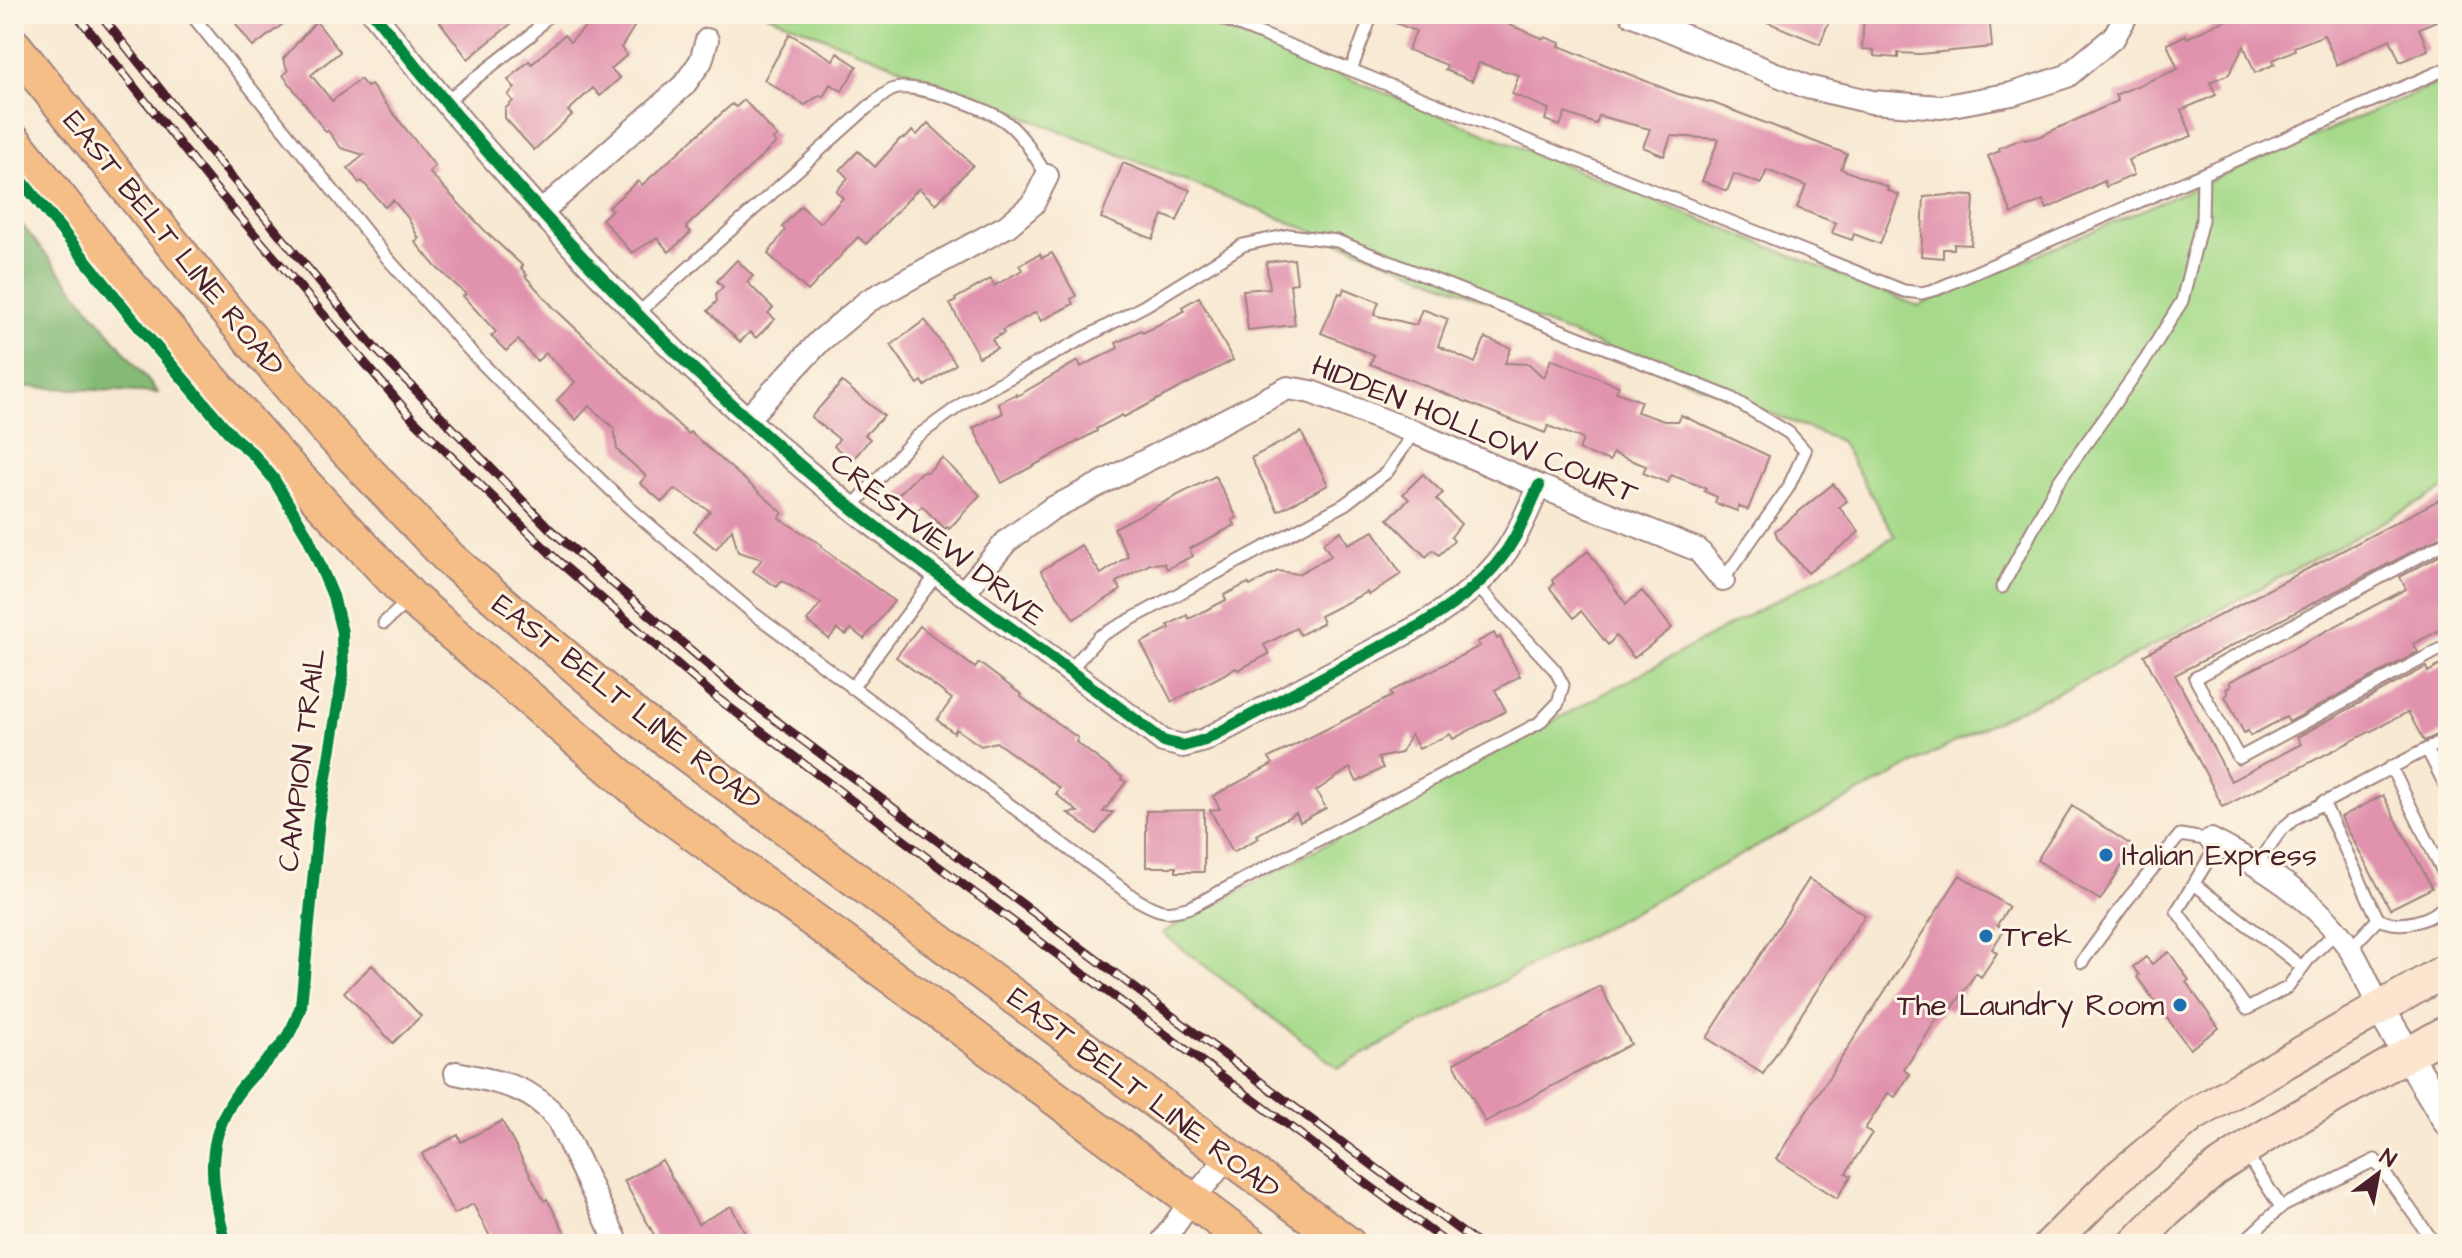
<svg xmlns="http://www.w3.org/2000/svg" width="2462" height="1258" font-family="'Architects Daughter',sans-serif">
<style>
.green{fill:#a6da8a;stroke:#787c5a;stroke-width:2}
.forest{fill:#84ba76;stroke:#676c50;stroke-width:2}
.building{fill:#e193ae}
.lines{fill:none;stroke-linecap:round;stroke-linejoin:round}
.service-casing{stroke:#a1847f;stroke-width:15}
.minor-casing{stroke:#a1847f;stroke-width:26}
.tertiary-casing{stroke:#a1847f;stroke-width:32}
.secondary-casing{stroke:#a1847f;stroke-width:36}
.primary-casing{stroke:#a1847f;stroke-width:38}
.service{stroke:#fff;stroke-width:11}
.minor{stroke:#fff;stroke-width:22}
.tertiary{stroke:#fff;stroke-width:28}
.secondary{stroke:#fbe5cf;stroke-width:32}
.primary{stroke:#f6be87;stroke-width:34}
.rail-casing{stroke:#4a1f2b;stroke-width:9}
.rail{stroke:#fcf5e5;stroke-width:6;stroke-dasharray:18;stroke-linecap:butt}
.cycleway-casing{stroke:#fcf5e5;stroke-width:17}
.cycleway{stroke:#00873e;stroke-width:12}
.poi-dot{fill:#1f6fb2;stroke:#fcf5e5;stroke-width:3}
.labels{text-anchor:middle;stroke-width:6;stroke-linejoin:round;paint-order:stroke}
.street-label{font-size:30px;fill:#4a1f2b;stroke:#fcf5e5}
.poi-label{font-size:30px;fill:#4a1f2b;stroke:#fcf5e5;text-anchor:start}
</style>
<rect width="100%" height="100%" fill="#fcf5e5"/>
<filter id="ink" filterUnits="userSpaceOnUse"><feTurbulence type="fractalNoise" baseFrequency=".0125" numOctaves="2"/><feDisplacementMap in="SourceGraphic" scale="16" xChannelSelector="R" yChannelSelector="G"/><feConvolveMatrix kernelMatrix="1 2 1 2 8 2 1 2 1" color-interpolation-filters="sRGB"/></filter>
<filter id="wash" filterUnits="userSpaceOnUse"><feTurbulence type="fractalNoise" baseFrequency=".006" numOctaves="4" result="noise"/><feDisplacementMap in="SourceGraphic" scale="32" xChannelSelector="R" yChannelSelector="G"/><feGaussianBlur stdDeviation="1.8" result="paint"/><feColorMatrix in="noise" values="0 0 0 0 0 0 0 0 0 0 0 0 0 0 0 0 0 1.4 0 .05"/><feComposite in="paint" operator="in"/></filter>
<g filter="url(#wash)">
<rect width="100%" height="100%" fill="#f8e9d3"/>
<!-- green -->
<path class="green" d="M766 14H1187L1918 306 2448 79V487L2119 664 1997 720 1338 1068 1162 933 1895 536 1840 441Z"/>
<!-- forest -->
<path class="forest" d="M14 215 158 393 14 386Z"/>
<g id="blocks">
<!-- building -->
<path class="building" d="M249 14H296L253 47 236 24Z
M434 14H523L468 59Z
M599 14H642L621 48 627 55 611 69 620 78 600 96 593 88 568 111 572 115 534 150 505 118V109L513 101 508 95 515 88 508 80 529 61 532 64 564 35 570 42Z
M1380 14H1483L1544 39 1545 37 1560 43 1559 46 1678 94 1713 103 1847 154 1841 169 1888 187 1887 190 1899 195 1880 244 1854 234 1852 240 1832 233 1836 223 1797 208 1806 186 1767 170 1761 184 1734 174 1727 191 1702 181 1719 139 1671 136 1664 156 1643 147 1650 129 1599 116 1596 124 1565 113 1560 126 1545 120 1549 109 1512 94 1519 75 1479 63 1472 81 1445 70 1447 65 1408 50 1416 31 1380 17Z
M1748 14H1832L1820 44Z
M1864 14H1889V19L1940 22 1939 14H1989L1992 47 1920 54 1898 53V58L1874 56V50L1862 49Z
M2239 14 2448 16 2419 28 2428 50 2400 62 2390 39 2337 65 2324 35 2294 47 2295 50 2273 60 2275 64 2255 73 2244 46 2229 74 2210 82 2216 95 2181 110 2192 136 2128 160 2134 175 2106 187 2104 181 2047 209 2043 200 2012 214 1988 156 2000 151 1999 148 2024 138 2025 140 2038 137 2118 101 2115 95 2178 69 2167 44 2186 35 2187 38Z
M316 21 340 52 311 75 332 101 360 79 367 87 371 85 435 166 429 172 488 234 523 266 521 268 527 275 525 276 554 308 688 434 690 432 783 513 779 518 822 545 821 547 894 601 864 639 851 629 846 635 837 629 829 639 807 621 821 603 782 581 777 587 753 571 762 559 738 552 732 529 716 549 694 531 710 511 674 489 662 502 640 483 646 476 617 450 614 428 589 406 576 420 557 400 575 382 546 353 537 361 518 340 506 351 491 336 496 332 463 296 466 294 435 266 415 242 419 239 408 218 393 200 385 207 362 181 359 183 348 168 364 155 341 148 328 131 326 132 283 75 288 71 283 59Z
M790 34 833 60 837 53 857 66 842 91 830 84 823 97 820 95 805 105 764 80Z
M744 100 777 136 773 140 776 143 686 227 691 232 669 252 657 238 632 253 602 219 612 210 609 207 638 181 642 185 732 104 736 107Z
M928 123 973 165 936 204 919 188 866 244 858 237 808 291 768 254 785 230 782 227 801 206 820 223 843 198 836 191 848 178 840 170 858 151 875 167 900 139 907 137 912 131 917 135Z
M1123 163 1190 190 1177 221 1163 215 1153 239 1101 218Z
M1950 195 1974 196 1971 245 1954 244V249H1943V258L1921 256 1924 197Z
M1052 253 1076 296 1071 299 1073 304 1041 321 1036 312 1002 330 1004 333 992 339 997 348 979 357 950 304 956 301 955 299 991 279 994 286 1022 270 1019 265 1040 254 1042 258Z
M1294 259 1297 283 1290 284 1295 325 1248 330 1243 290 1270 288 1266 262Z
M737 260 753 276 747 282 773 308 768 313 775 319 756 338 750 332 740 342 708 311 717 301 716 294 723 287 717 281Z
M1344 288 1379 302 1374 315 1416 325 1422 309 1448 319 1438 346 1475 363 1485 338 1511 348 1505 363 1529 364 1544 378 1551 359 1619 386 1616 392 1641 401 1637 412 1664 421H1679L1681 415 1769 456 1748 510 1738 506 1737 511 1715 503 1717 497 1704 491 1706 488 1671 475 1668 483 1643 473 1646 466 1613 453 1610 461 1579 450 1583 439 1548 426 1545 433 1370 364 1374 355 1321 333 1339 293 1342 294Z
M1199 297 1233 360 1124 417 1122 415 1096 429 1097 431 1002 483 973 428 1003 413 998 403 1016 394 1017 396 1078 361 1081 367 1118 348 1116 343 1141 330 1143 333 1184 311 1182 307Z
M925 320 956 364 925 386 922 381 918 384 891 345Z
M842 382 884 416 865 435 870 439 852 461 834 446 839 439 811 417Z
M1301 432 1328 485 1278 511 1251 458Z
M942 458 980 495 949 529 947 527 945 529 922 506 915 512 898 495 921 472H928Z
M1423 474 1443 493 1436 499 1461 524 1451 537 1454 541 1439 555 1433 550 1426 557 1388 519 1409 499 1403 494Z
M1215 476 1237 518 1232 520 1235 525 1189 549 1193 556 1167 569 1164 563 1150 564 1116 582 1121 590 1074 619 1041 571 1081 545 1101 574 1128 556 1114 528Z
M1833 484 1847 501 1839 507 1859 532 1808 573 1778 539 1775 531Z
M2448 495V533L2175 675 2231 781 2301 744 2297 737 2426 667 2428 672 2448 661V730L2424 741 2408 712 2223 807 2144 655Z
M1341 531 1348 544 1374 531 1401 574 1369 595 1367 592 1320 616 1323 623 1300 635 1296 628 1264 645 1269 654 1238 670 1236 668 1172 702 1141 643 1170 628 1168 625 1187 615 1189 619 1226 600 1224 595 1248 583 1250 586 1278 571 1298 574 1331 556 1323 543Z
M1588 551 1626 604 1642 591 1672 628 1634 658 1616 636 1608 645 1581 611 1574 618 1550 588 1554 584 1552 580Z
M2448 551V626L2413 644 2418 652 2289 722 2286 717 2250 736 2248 731 2244 733 2225 696 2228 694 2226 689 2231 686 2229 682 2406 589 2400 577Z
M920 626 975 668 979 663 1022 695 1021 697 1078 738 1076 742 1122 777 1121 779 1126 782 1103 812H1113L1096 834 1068 813 1078 812 1056 794 1060 788 996 742 981 746 956 729 954 733 937 720 952 699 896 657Z
M1494 633 1497 639 1500 637 1520 676 1495 690 1506 711 1453 739 1450 734 1419 749 1411 734 1401 753 1378 758 1383 768 1357 782 1350 768 1316 791 1326 808 1300 822 1296 813 1257 835 1259 838 1233 852 1210 810 1220 809 1213 796 1273 764 1269 758 1392 696 1390 692 1480 646 1477 642Z
M2383 795 2432 888 2390 909 2341 817Z
M2072 806 2134 847 2100 900 2037 860Z
M1204 810V872H1176V867H1146V811Z
M1960 875 2009 907 1997 925 2004 930 1992 949 1997 953 1981 977 1976 973 1950 1012 1944 1008 1904 1070 1910 1074 1895 1097 1888 1093 1865 1129 1872 1133 1846 1173 1851 1176 1837 1198 1776 1159Z
M1809 879 1865 915 1763 1074 1707 1038Z
M2169 952 2189 980 2186 982 2219 1028 2190 1049 2137 977 2139 975 2133 967 2146 957 2152 964Z
M372 965 421 1016 393 1043 344 992Z
M1600 986 1631 1044 1485 1122 1454 1063Z
M502 1121 544 1201 547 1199 571 1244H494L473 1204 454 1214 422 1154 458 1135 461 1142Z
M662 1160 698 1224 731 1206 751 1244H662L658 1236 656 1238 624 1181Z"/>
</g>
</g>
<g filter="url(#ink)">
<use href="#blocks" fill-opacity="0" stroke="#a1847f" stroke-width="2"/>
<g class="lines">
<!-- service casing -->
<g class="service-casing">
<path id="service" d="M191 14 388 259 472 353 546 428 632 510 753 613 1136 899C1160 913 1167 915 1193 906L1539 723 1558 703 1563 685 1555 670 1477 586
M1211 14 1904 291 1922 293 1937 289 2448 68
M1351 70 1372 14
M445 102 531 35 549 14
M636 315 868 107C876 102 885 92 894 89 915 82 988 108 1006 122 1024 136 1035 157 1047 176
M851 508 915 438 966 401 1146 305 1243 245 1289 235 1337 241 1729 397 1789 433 1805 451 1788 488 1723 580
M2448 541 2195 678 2239 758 2448 645
M2002 587 2057 484 2146 359 2182 301 2202 220 2203 174
M384 623 407 602
M1068 672 1100 636 1345 504 1387 472 1414 432
M852 688 937 574
M2427 749 2448 791
M2391 767 2448 882
M2323 802 2378 919 2350 949
M2218 844 2177 911 2247 1009 2288 987 2310 957 2337 931
M2256 865 2281 830 2295 818 2448 738
M2194 884 2302 967
M2378 919C2400 929 2434 922 2448 901
M2082 962 2127 900 2180 835 2211 840
M2246 1154 2281 1207
M2241 1244 2281 1207 2375 1160 2435 1244"/>
</g>
<!-- minor casing -->
<g class="minor-casing">
<path id="minor" d="M374 14C517 195 672 364 853 509 954 590 1061 662 1163 741L1183 746 1205 740 1421 625C1458 602 1494 576 1515 537 1524 521 1531 503 1539 486
M1631 14 1807 87 1872 102 1941 107 2012 94 2067 76 2114 37 2127 14
M540 213 684 85 701 61 707 40
M747 419 820 341 868 301 1007 226 1033 204 1047 176
M963 593 1007 541 1051 509 1288 388 1311 392 1414 432 1539 486 1698 550 1723 580
M2211 840C2262 866 2314 898 2348 946 2361 964 2369 987 2379 1007
M456 1073C497 1082 530 1085 558 1119L618 1244
M1161 1244 1192 1200 1229 1156"/>
</g>
<!-- tertiary casing -->
<g class="tertiary-casing">
<path id="tertiary" d="M2379 1007 2448 1122"/>
</g>
<!-- secondary casing -->
<g class="secondary-casing">
<path id="secondary" d="M2051 1244 2117 1178 2193 1115 2448 969
M2135 1244 2166 1212 2217 1168 2262 1138 2448 1031"/>
</g>
<!-- primary casing -->
<g class="primary-casing">
<path id="primary" d="M14 46 225 309 323 425 450 559 631 713 1348 1244
M14 141 121 276 276 454 411 598 652 803 937 1010 1251 1244"/>
</g>
<!-- service -->
<use href="#service" class="service"/>
<!-- minor -->
<use href="#minor" class="minor"/>
<!-- tertiary -->
<use href="#tertiary" class="tertiary"/>
<!-- secondary -->
<use href="#secondary" class="secondary"/>
<!-- primary -->
<use href="#primary" class="primary"/>
<!-- rail casing -->
<g class="rail-casing">
<path id="rail" d="M76 14 214 187 414 420 557 560 712 694 934 863 1448 1244
M100 14 208 149 373 346 551 530 750 701 1478 1244"/>
</g>
<!-- rail -->
<use href="#rail" class="rail"/>
<!-- cycleway casing -->
<g class="cycleway-casing">
<path id="cycleway" d="M374 14C517 195 672 364 853 509 954 590 1061 662 1163 741L1183 746 1205 740 1421 625C1458 602 1494 576 1515 537 1524 521 1531 503 1539 486
M14 171 145 334 232 436 253 454 273 478 308 537 333 596 342 632 343 675 319 819 301 1006C289 1042 277 1050 252 1076 202 1128 208 1180 226 1244"/>
</g>
<!-- cycleway -->
<use href="#cycleway" class="cycleway"/>
</g>
</g>
<!-- markers -->
<g class="poi-dot">
<circle cx="2106" cy="855" r="8"/>
<circle cx="1986" cy="936" r="8"/>
<circle cx="2180" cy="1005" r="8"/>
</g>
<g class="labels">
<!-- street labels -->
<g class="street-label">
<text transform="translate(174 243) rotate(51)" y="10">EAST BELT LINE ROAD</text>
<text transform="translate(1475 429) rotate(22)" y="10">HIDDEN HOLLOW COURT</text>
<text transform="translate(938 539) rotate(38)" y="10">CRESTVIEW DRIVE</text>
<text transform="translate(627 702) rotate(38)" y="10">EAST BELT LINE ROAD</text>
<text transform="translate(301 760) rotate(-83)" y="10">CAMPION TRAIL</text>
<text transform="translate(1144 1093) rotate(37)" y="10">EAST BELT LINE ROAD</text>
</g>
<!-- poi labels -->
<g class="poi-label">
<text x="2122" y="865">Italian Express</text>
<text x="2002" y="946">Trek</text>
<text x="2164" y="1015" text-anchor="end">The Laundry Room</text>
</g>
</g>
<!-- margin -->
<rect width="2462" height="1258" fill="none" stroke="#fcf5e5" stroke-width="48"/>
<!-- north arrow -->
<g transform="translate(2378 1174) rotate(32)" stroke="#fcf5e5" stroke-width="6" paint-order="stroke">
<path d="M0-6L14 30L0 20L-14 30Z" fill="#4a1f2b"/>
<text y="-12" font-size="22" font-weight="bold" text-anchor="middle" fill="#4a1f2b">N</text>
</g>
</svg>
